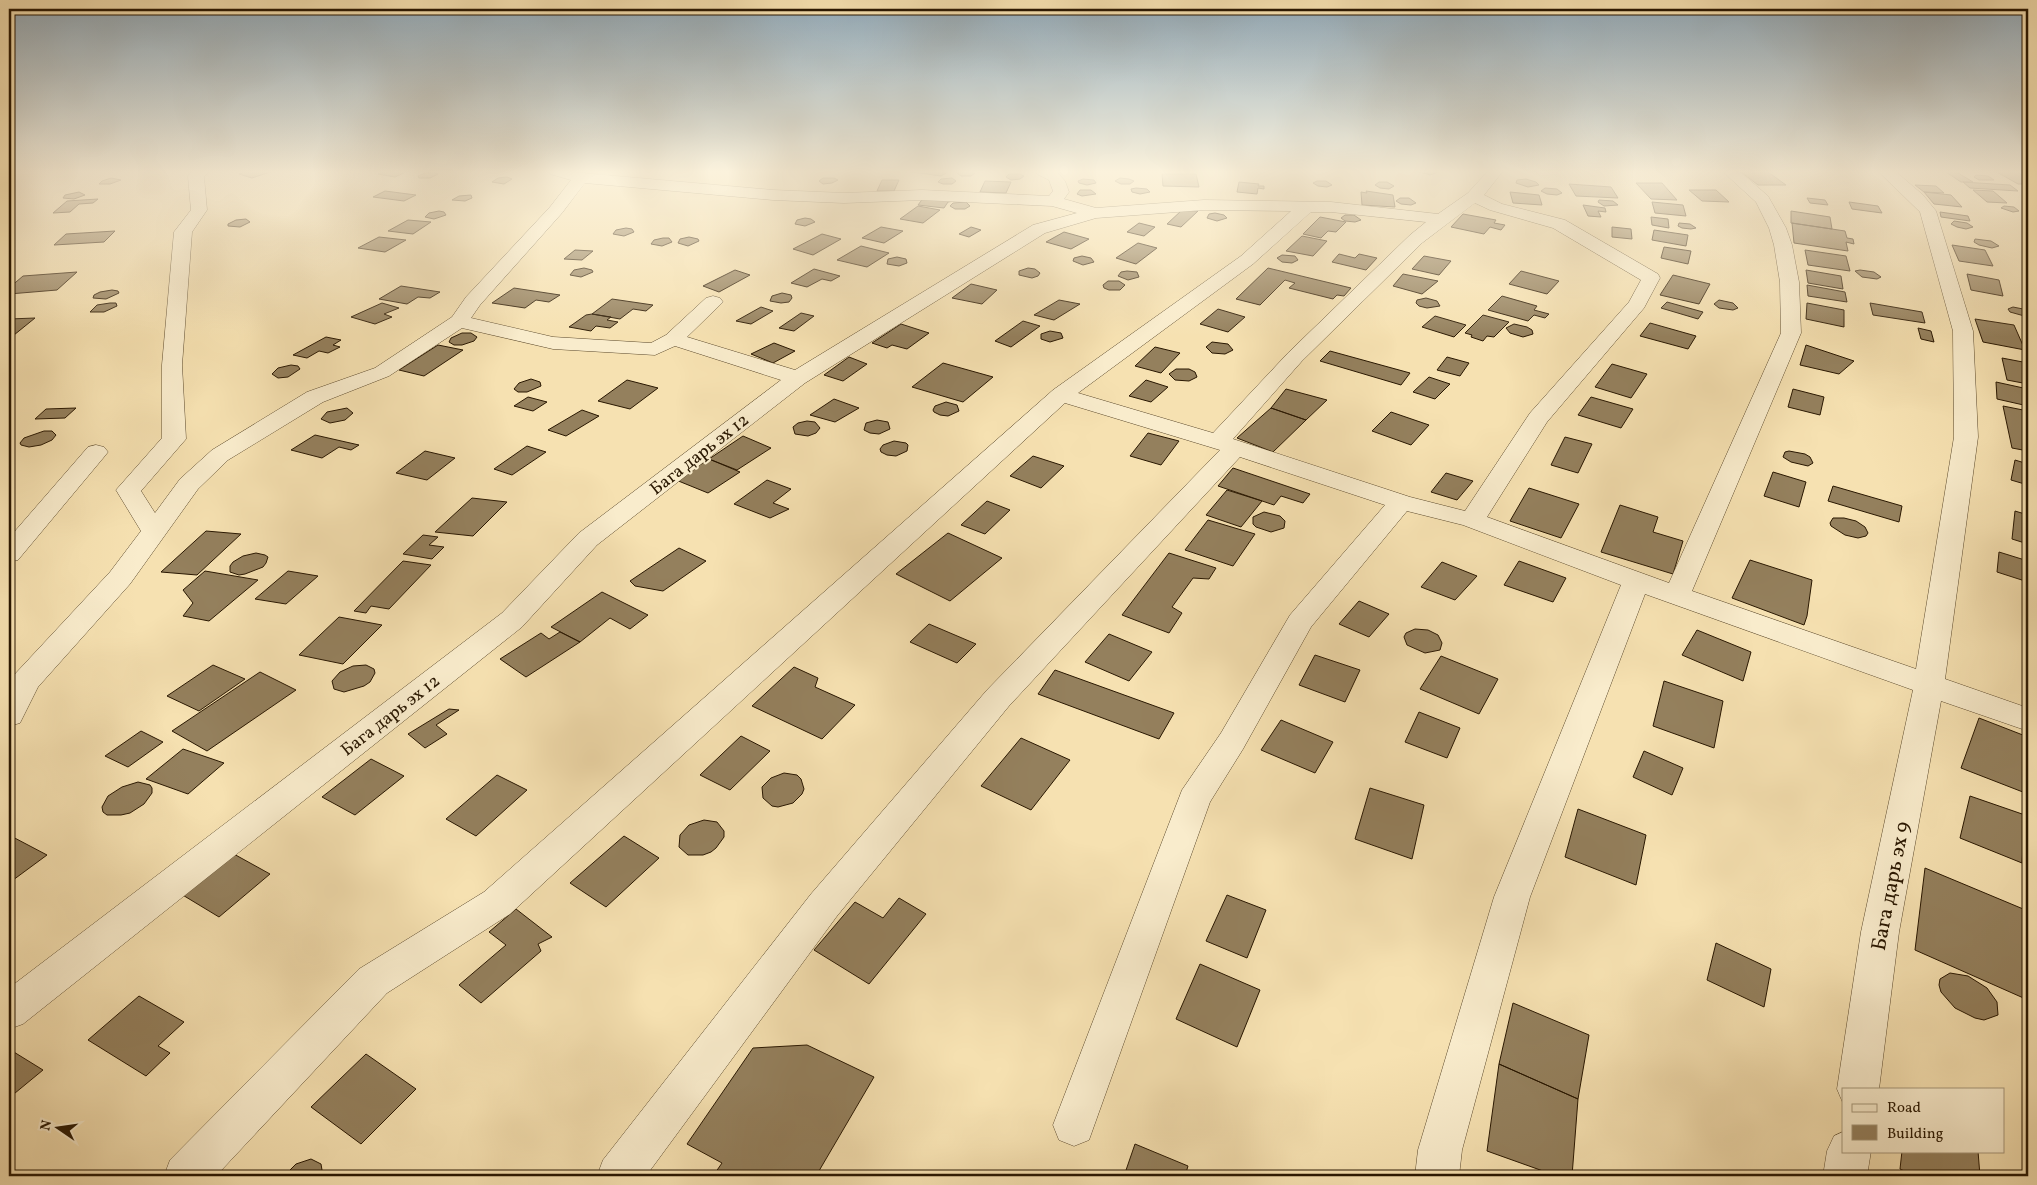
<svg xmlns="http://www.w3.org/2000/svg" width="2037" height="1185" font-family="Vollkorn,serif">
<style>
.building{fill:#94805d;stroke:#291701}
.lines{fill:none;stroke-linecap:round;stroke-linejoin:round}
.street-casing{stroke:#5c4a2d;stroke-width:1}
.street{fill:#f9eccc;fill-rule:evenodd}
.labels{text-anchor:middle;stroke-width:4;stroke-linejoin:round;paint-order:stroke}
.street-label{font-size:18px;fill:#291701;stroke:#f9eccc}
.near-street-label{font-size:21px;fill:#291701;stroke:#f9eccc}
</style>
<rect width="100%" height="100%" fill="#f6e1b1"/>
<filter id="stains"><feTurbulence type="fractalNoise" baseFrequency=".004" numOctaves="4"/><feColorMatrix values="0 0 0 0 .2 0 0 0 0 .09 0 0 0 0 .02 0 0 0 .5 -.17"/></filter>
<radialGradient id="worn" r=".72"><stop offset=".6" stop-color="#630" stop-opacity="0"/><stop offset="1" stop-color="#630" stop-opacity=".3"/></radialGradient>
<!-- building -->
<path class="building" d="M249 171H273L252 178 239 174Z
M386 171H408L395 177 378 174Z
M905 171H949L941 176Z
M958 171H973L975 173 971 176H961L957 173Z
M1417 171H1437L1438 172 1430 175Z
M1995 171H2015L2028 178V184H2018Z
M1741 172H1768L1786 185H1758Z
M1946 172 1958 173 1973 182H1961Z
M425 173 434 172 438 174 430 178H419L418 176Z
M1009 174H1020L1024 176 1020 179 1011 180 1006 177Z
M1162 174H1196L1199 187 1163 186Z
M1976 175 1988 176 1994 180H1979L1974 177Z
M111 178 121 180 110 184H99L102 181Z
M498 178 507 177 512 179 504 184 492 182Z
M823 178H834L838 180 832 183 823 184 819 181Z
M952 178 956 181 952 184H943L938 182 941 179Z
M1120 178 1129 179 1134 181 1130 184H1121L1115 181Z
M1083 179 1094 180 1096 183 1087 185 1079 183 1078 181Z
M1526 179 1536 182 1539 185 1528 187 1516 183 1517 180Z
M882 180H899L894 191H877Z
M985 181 1011 182 1006 193 980 192Z
M1317 181H1326L1332 185 1327 187 1318 186 1313 183Z
M1239 182 1259 184 1258 186H1264V189L1258 188 1257 194 1237 192Z
M1379 182H1387L1394 186 1389 189 1380 188 1375 185Z
M1963 182 2010 185 2018 191 1970 188Z
M1636 183H1662L1677 200 1651 199Z
M1569 184 1611 187 1618 198 1576 196Z
M1915 185 1936 186 1944 193 1924 192Z
M1136 188 1147 189 1150 192 1140 194 1132 192 1131 189Z
M1545 188 1557 189 1562 193 1557 195 1547 194 1541 191Z
M1080 190H1091L1096 194 1082 196 1077 194Z
M1689 190H1716L1729 202 1702 201Z
M1973 190 1993 191 2007 203 1987 202Z
M385 191 416 195 404 201 373 197Z
M1366 191 1393 195 1395 207 1362 205 1361 192 1367 193Z
M79 192 85 195 74 199 63 198 65 195Z
M1510 192 1539 195 1542 205 1513 203Z
M1924 192 1951 195 1962 207 1934 204Z
M471 195 472 198 465 201 452 200 459 196Z
M924 197 954 201 948 202 944 208 918 205Z
M1400 198H1409L1416 203 1411 205 1401 204 1396 201Z
M1807 198 1825 200 1828 205 1810 203Z
M98 199 93 203 79 204 70 212 53 213 67 201Z
M1599 200 1613 201 1618 205 1604 206 1598 202Z
M966 202 970 206 965 209H955L950 206 953 203Z
M1652 202 1683 205 1686 216 1655 213Z
M1849 202 1878 206 1882 213 1852 209Z
M1583 205 1605 208 1606 212 1598 211 1601 217 1588 216Z
M918 206 940 210 923 223 900 219Z
M2004 206 2014 207 2019 211 2013 212 2001 208Z
M1182 210 1198 211 1181 227 1167 224Z
M439 211 444 212 446 215 434 219 425 217 429 213Z
M1791 211 1830 217 1832 229 1791 223Z
M1940 212 1968 216 1970 221 1941 217Z
M1215 213 1224 215 1227 218 1217 221 1207 218 1209 214Z
M1463 214 1496 220 1494 223 1505 225 1501 230 1490 227 1484 234 1451 227Z
M1345 215H1354L1361 220 1355 222 1345 221 1341 218Z
M1320 217 1346 222 1336 232 1328 231 1321 238 1303 234Z
M1651 217 1668 219 1669 228 1652 225Z
M805 218 811 219 815 222 805 226 795 224 797 220Z
M236 220 246 219 250 222 240 227 228 226V224Z
M408 220 431 222 413 234 388 231Z
M1954 221 1967 223 1973 227 1966 229 1957 227 1951 224Z
M1139 223 1155 227 1144 236 1127 232Z
M1679 223 1690 224 1696 228 1691 229 1682 228 1678 226Z
M1792 223 1845 231 1847 238 1853 239 1854 244 1846 242 1848 251 1794 243Z
M881 227 903 231 884 243 862 238Z
M971 227 981 230 969 237 959 234Z
M1612 227 1631 229 1632 239 1612 237Z
M626 228 632 229 634 232 624 236 613 234 616 230Z
M1654 230 1688 235 1686 246 1652 240Z
M115 231 104 242 54 245 66 234Z
M1064 232 1089 239 1071 249 1046 242Z
M822 234 841 239 813 255 793 249Z
M1302 236 1327 241 1313 256 1286 251Z
M379 237 406 240 385 252 358 248Z
M689 237 698 239 699 241 688 246 678 243 680 239Z
M663 238H669L672 242 662 246 651 244 654 240Z
M1975 239 1991 241 1999 246 1992 248 1979 245 1974 242Z
M1138 243 1157 248 1136 264 1116 258Z
M1952 245 1985 250 1993 266 1959 261Z
M861 246 889 253 867 267 837 260Z
M1664 247 1691 251 1688 264 1661 258Z
M575 250 593 251 582 260 564 259Z
M1805 250 1846 256 1850 271 1808 265Z
M1339 254 1355 258 1359 254 1377 258 1366 270 1332 262Z
M1282 255 1295 256 1298 260 1292 263 1282 262 1277 258Z
M1082 256 1091 258 1094 262 1083 265 1073 261 1074 258Z
M1424 256 1451 261 1439 275 1412 269Z
M897 257 906 259 907 263 899 266 887 264 888 259Z
M584 268 592 270 593 272 581 277 570 275 574 270Z
M1028 268 1035 269 1040 273 1038 276 1032 278 1019 275V271Z
M1268 268 1351 288 1344 296 1337 295 1333 299 1289 288 1295 283 1285 280 1260 305 1236 299Z
M814 269 840 276 831 281 822 279 807 287 791 283Z
M735 270 750 275 719 292 703 286Z
M1806 270 1841 276 1843 289 1808 283Z
M1860 270 1874 272 1881 277 1877 279 1862 277 1855 271Z
M1127 271 1137 272 1139 277 1128 280 1118 276 1121 272Z
M1521 271 1559 281 1547 294 1509 284Z
M77 272 57 290 9 294V288L23 276Z
M1403 274 1438 281 1422 294 1393 286Z
M1967 274 1999 280 2003 296 1971 290Z
M1673 275 1710 284 1699 304 1660 295Z
M1108 281H1119L1125 285 1120 290H1109L1104 288 1103 285Z
M971 284 997 290 982 304 952 298Z
M1807 285 1845 292 1847 302 1808 296Z
M401 286 440 292 430 298 418 297 407 304 379 299Z
M514 288 560 295 549 302 536 300 525 308 492 303Z
M112 290 118 291 119 293 106 299 93 298 94 295 100 292Z
M782 293 791 295 792 298 789 302 781 303 770 301 772 296Z
M1502 296 1537 306 1534 310 1549 314 1545 318 1534 315 1528 321 1488 310Z
M1426 298 1437 301 1440 306 1427 308 1419 306 1416 303 1417 300Z
M612 299 653 305 646 311 633 309 620 319 592 314Z
M1059 300 1080 304 1054 320 1034 315Z
M1719 300 1733 303 1738 308 1733 310 1719 308 1714 304Z
M1667 302 1703 312 1698 319 1661 308Z
M110 303H116L117 306 104 312H90L97 305Z
M382 303 399 308 384 314 392 317 375 324 351 317Z
M1807 303 1844 310V327L1806 319Z
M1870 303 1922 312 1925 323 1873 315Z
M761 307 773 311 751 324 736 321Z
M2013 307 2028 310V317L2010 312 2008 309Z
M1218 309 1245 317 1228 332 1200 324Z
M801 313 814 316 794 331 779 328Z
M592 314 611 317 607 320 618 322 610 328 596 326 591 331 569 327 586 315Z
M1483 315 1509 322 1494 337 1487 336 1483 341 1471 337 1472 335 1465 333Z
M1435 316 1466 325 1454 337 1422 327Z
M35 318 14 335H9V319Z
M1975 319 2014 325 2025 350 1983 342Z
M1023 321 1040 326 1011 347 995 341Z
M1650 323 1696 336 1688 349 1640 336Z
M901 324 929 333 907 349 892 345 887 348 872 343Z
M1514 324 1527 327 1532 330 1533 334 1523 337 1510 333 1506 328Z
M1918 328 1931 331 1934 342 1921 339Z
M1050 331 1061 333 1063 338 1050 342 1041 339V334Z
M462 333H471L477 337 474 341 462 345H454L449 342 451 338Z
M326 337 341 340 333 345 340 347 328 353 319 351 307 358 293 355Z
M1212 342 1228 344 1233 350 1225 354 1212 353 1206 347Z
M774 343 795 351 773 363 751 354Z
M438 345 463 350 424 376 399 370Z
M1806 345 1854 361 1839 374 1800 365Z
M1155 347 1180 353 1161 373 1135 366Z
M1330 351 1410 373 1401 385 1320 361Z
M849 357 867 364 843 381 824 375Z
M1447 357 1469 363 1460 376 1437 370Z
M2002 358 2028 363V384L2007 380Z
M943 363 993 377 963 402 912 387Z
M1612 364 1647 374 1631 398 1595 387Z
M291 365 298 366 300 369 288 377 278 378 272 374 278 368Z
M1176 369H1189L1195 372 1197 377 1189 381 1175 380 1169 374Z
M1429 377 1450 384 1435 399 1413 392Z
M531 379 540 382 541 386 527 392H518L514 389 519 383Z
M627 380 658 388 630 409 598 401Z
M1146 380 1168 387 1151 402 1129 396Z
M1996 382 2028 389V406L1997 399Z
M1286 389 1327 400 1306 420 1271 408Z
M1793 389 1824 397 1820 415 1788 407Z
M528 397 547 402 533 411 514 406Z
M1591 397 1633 409 1621 428 1578 415Z
M834 399 859 408 835 422 810 415Z
M946 402 957 405 959 411 948 416 940 415 934 412 933 410 935 406Z
M2003 406 2028 411V451L2012 448Z
M76 408 65 418 35 419 46 409Z
M347 408 353 413 345 420 330 423 321 419 327 412Z
M1271 408 1306 420 1273 452 1237 438Z
M582 410 599 416 566 436 548 430Z
M1391 412 1429 425 1411 445 1372 431Z
M877 420 888 422 890 429 879 434 870 433 864 430 866 423Z
M807 421 815 422 820 428 816 433 808 436 795 434 793 427 798 423Z
M44 431H52L56 435 52 440 41 445 29 447 21 445 20 443 24 438Z
M1148 433 1179 441 1161 465 1130 456Z
M315 435 359 445 351 450 339 447 322 458 291 450Z
M743 436 771 448 737 470 709 459Z
M1565 437 1592 444 1578 473 1551 465Z
M894 441 906 443 908 445 907 451 896 456 887 455 881 452 880 449 883 445Z
M527 446 546 452 512 475 494 469Z
M425 451 455 458 427 480 396 473Z
M1789 451 1805 454 1810 457 1813 463 1808 466 1791 462 1783 457 1785 452Z
M1033 456 1064 466 1041 488 1010 476Z
M709 459 740 472 708 493 676 480Z
M2015 460 2028 464V485L2011 480Z
M1233 468 1310 494 1303 503 1281 496 1274 505 1218 486Z
M1773 472 1806 482 1799 507 1764 496Z
M1446 473 1473 481 1457 500 1431 492Z
M767 480 791 489 773 503 789 509 770 518 734 504Z
M1833 486 1902 506 1899 522 1828 501Z
M1529 488 1579 504 1561 538 1510 521Z
M1227 490 1262 501 1241 527 1206 515Z
M472 498 507 502 473 536 435 532Z
M987 501 1010 510 985 534 961 525Z
M1620 505 1658 517 1653 532 1683 541 1673 574 1601 552Z
M2015 511 2028 515V544L2012 539Z
M1264 512 1280 516 1285 521 1284 528 1271 532 1256 527 1253 524V517Z
M1833 518H1844L1856 521 1865 527 1868 533 1866 536 1858 538 1845 535 1831 526 1830 523Z
M1208 520 1255 534 1233 566 1185 550Z
M206 531 241 534 197 575 161 572Z
M948 533 1002 558 950 601 896 574Z
M423 535 438 537 429 545 444 547 432 559 403 554Z
M679 548 706 561 663 591 635 586 630 581Z
M1999 552 2028 561V582L1997 572Z
M256 553 265 555 268 557 266 563 263 567 245 574 239 575 230 572V566L233 562 243 556Z
M1169 553 1216 568 1209 579 1193 578 1172 607 1182 613 1169 633 1122 615Z
M1750 560 1812 580 1807 616 1804 625 1732 598Z
M403 561 431 565 389 609 371 606 366 613 354 611Z
M1519 561 1566 578 1553 602 1504 585Z
M1442 562 1477 576 1455 600 1421 587Z
M205 571 258 580 209 621 183 616 193 603 183 590Z
M288 571 318 576 286 604 255 599Z
M602 592 648 615 630 629 610 618 580 642 551 627Z
M1359 601 1389 614 1369 637 1339 624Z
M339 617 382 625 343 664 299 655Z
M929 624 976 644 957 663 910 642Z
M1415 629 1428 630 1438 635 1442 643 1440 650 1425 653 1407 645 1404 637 1406 633Z
M1697 630 1751 652 1743 681 1682 655Z
M560 632 580 642 526 677 500 659 541 633 549 639Z
M1109 634 1152 652 1129 681 1085 662Z
M1315 655 1360 670 1345 702 1299 685Z
M1441 656 1498 679 1479 714 1420 689Z
M213 665 245 679 199 711 167 696Z
M366 665 374 669 375 673 370 682 364 686 344 692 334 689 332 681 340 672 353 666Z
M794 667 818 678 815 687 855 705 822 739 752 706Z
M1055 670 1174 713 1159 739 1038 694Z
M260 672 296 690 207 751 172 731Z
M1664 681 1723 701 1714 748 1653 726Z
M449 709 459 710 436 725 447 734 425 748 408 734Z
M1419 712 1460 728 1447 758 1405 742Z
M1979 718 2028 737V794L1961 768Z
M1281 720 1333 742 1315 773 1261 750Z
M141 731 163 742 128 767 105 756Z
M741 736 770 751 730 790 700 775Z
M1021 738 1070 760 1031 810 981 786Z
M183 749 224 763 188 794 146 779Z
M1644 751 1683 768 1672 795 1633 777Z
M371 759 404 776 355 815 322 797Z
M784 773 797 775 801 779 804 789 802 794 793 803 778 807 772 806 763 798 762 787 771 778Z
M497 775 527 790 476 836 446 819Z
M138 782 150 785 152 788V793L144 804 130 813 121 815H107L103 812 102 807 108 796 122 787Z
M1370 788 1424 805 1412 859 1355 839Z
M1970 796 2025 815 2022 863 1960 838Z
M1578 809 1646 835 1636 885 1565 857Z
M704 820 717 822 724 831V837L716 848 711 852 703 855H688L679 847 680 835 689 825Z
M9 835 47 855 9 883Z
M624 836 659 858 606 907 570 883Z
M232 853 270 874 219 917 181 894Z
M1925 868 2028 911V1000L1915 950Z
M1227 895 1266 910 1247 958 1206 941Z
M899 898 926 914 869 984 814 950 855 902 883 918Z
M516 909 552 937 538 944 541 951 481 1003 459 985 506 945 489 932Z
M1716 943 1771 969 1764 1007 1707 980Z
M1200 964 1260 990 1237 1047 1176 1019Z
M1950 973 1968 976 1987 988 1997 1002 1998 1015 1984 1020 1975 1018 1955 1008 1941 992 1939 985 1940 979Z
M139 996 184 1022 158 1046 170 1053 146 1076 88 1040Z
M1513 1003 1589 1035 1578 1099 1499 1064Z
M807 1045 874 1077 816 1176H713L722 1163 687 1144 753 1048Z
M9 1049 43 1070 9 1098Z
M366 1054 416 1089 361 1144 311 1107Z
M1499 1064 1578 1099 1572 1176H1557L1487 1151Z
M1135 1144 1188 1166 1185 1176H1124Z
M1902 1151H1978L1980 1176H1915L1900 1169Z
M311 1159 321 1164 323 1176H284L296 1164Z"/>
<g class="lines">
<!-- street casing -->
<g class="street-casing">
<path id="street" d="M193 171H209L204 177 207 210 192 232 182 365 186 439 141 491 155 513 180 479 212 450 307 392 375 368 452 317 466 297 550 207 571 180 550 174 548 171H571L582 173 773 190 844 193 922 190 1049 196 1053 191 1049 180 1037 174 1034 171H1056L1065 181 1069 192 1064 199 1096 208 1204 200 1331 202 1438 214 1468 193 1488 171H1503L1484 195 1502 204 1565 220 1658 274 1660 278 1644 308 1547 422 1487 517 1669 583 1781 333 1780 282 1774 245 1769 228 1756 202 1722 171H1739L1768 196 1786 228 1792 245 1799 282 1801 333 1692 591 1916 669 1954 437 1953 331 1920 212 1878 171H1895L1923 195 1936 211 1973 331 1978 437 1945 679 2028 708V731L1941 701 1899 932 1879 1089H1843V1103L1837 1089 1861 932 1913 690 1645 594 1530 897 1462 1150 1459 1176H1415L1418 1150 1494 897 1621 585 1463 525 1407 511 1311 627 1243 749 1210 802 1089 1140 1074 1146 1059 1140 1053 1125 1182 790 1221 733 1290 615 1385 505 1240 457 1009 706 837 916 646 1176H597L603 1160 811 894 987 690 1220 450 1065 403 510 914 387 993 216 1176H164L170 1160 359 969 484 892 1053 390 1241 256 1291 211 1204 210 1096 218 1045 233 805 383 597 545 522 627 23 1024 9 1029V988L502 613 579 533 781 380 675 346 655 355 553 349 462 328 389 376 323 402 228 460 198 489 130 584 38 687 20 723 9 726V685L15 674 110 572 141 531 116 490 162 438V365L174 232 191 210 188 176ZM585 183 773 200 844 203 922 200 1052 206 1077 213 1033 225 795 370 687 337 723 302 720 298 713 296 706 298 666 335 651 343 553 337 471 318 480 305 562 213ZM1475 203 1490 210 1553 228 1641 280 1629 302 1530 413 1465 511 1410 497 1233 439 1302 361 1422 243ZM1311 212H1331L1426 222 1410 235 1288 353 1213 433 1078 393 1253 264Z
M96 445 104 447 108 452 104 457 18 560 9 562V538L88 447Z
M1843 1132V1151H1871L1867 1176H1823L1827 1151 1834 1136Z"/>
</g>
<!-- street -->
<use href="#street" class="street"/>
</g>
<!-- sky -->
<linearGradient id="sky" x2="0" y2="1"><stop stop-color="#91aaba"/><stop offset="0.51" stop-color="#fbf2dc"/><stop offset="1" stop-color="#fbf2dc" stop-opacity="0"/></linearGradient>
<rect width="2037" height="337" fill="url(#sky)"/>
<g class="labels">
<!-- street labels -->
<g class="street-label">
<text transform="translate(699 454) rotate(-38)" y="6">Бага дарь эх 12</text>
<text transform="translate(390 715) rotate(-38)" y="6">Бага дарь эх 12</text>
</g>
<!-- near-street labels -->
<g class="near-street-label">
<text transform="translate(1890 886) rotate(-79)" y="7">Бага дарь эх 9</text>
</g>
</g>
<!-- margin -->
<rect width="2037" height="1185" fill="none" stroke="#f6e1b1" stroke-width="30"/>
<rect x="10" y="10" width="2017" height="1165" fill="none" stroke="#291701" stroke-width="2.5"/>
<rect x="15" y="15" width="2007" height="1155" fill="none" stroke="#291701"/>
<!-- legend -->
<rect x="1842" y="1088" width="162" height="65" fill="#f9eccc" stroke="#a6977b"/>
<rect x="1852" y="1104" width="25" height="8" fill="#f9eccc" stroke="#a6977b"/>
<text x="1887" y="1112" font-size="15" fill="#291701">Road</text>
<rect x="1852" y="1125" width="25" height="15" fill="#94805d" stroke="#a6977b"/>
<text x="1887" y="1138" font-size="15" fill="#291701">Building</text>
<!-- north arrow -->
<g transform="translate(58 1128) rotate(283)" stroke="#f9eccc" stroke-width="4" paint-order="stroke">
<path d="M0-4L9 19L0 12L-9 19Z" fill="#291701"/>
<text y="-8" font-size="14" font-weight="bold" text-anchor="middle" fill="#291701">N</text>
</g>
<rect width="100%" height="100%" filter="url(#stains)"/>
<rect width="100%" height="100%" fill="url(#worn)"/>
</svg>
